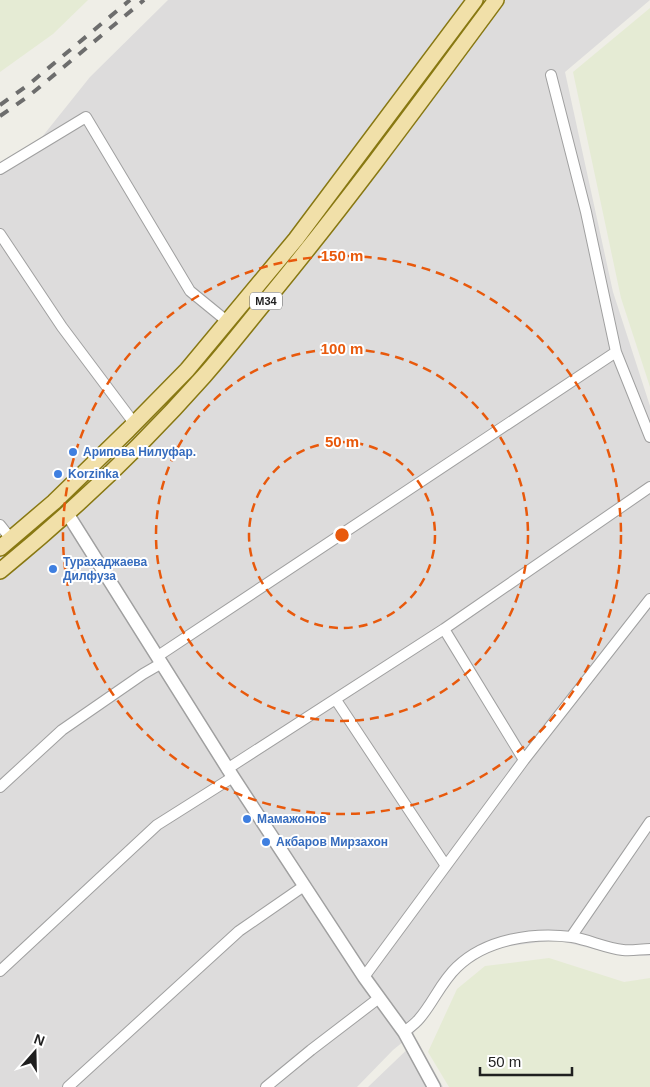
<svg xmlns="http://www.w3.org/2000/svg" width="650" height="1087" font-family="Arial,sans-serif">
<style>
.residential{fill:#dddcdc}
.farmland{fill:#e5ebd4}
.lines{fill:none;stroke-linecap:round;stroke-linejoin:round}
.minor-casing{stroke:#a0a0a0;stroke-width:12}
.tertiary-casing{stroke:#a0a0a0;stroke-width:15}
.primary-casing{stroke:#887812;stroke-width:18}
.minor{stroke:#fff;stroke-width:10}
.tertiary{stroke:#fff;stroke-width:12}
.primary{stroke:#f1e0a9;stroke-width:15}
.rail{stroke:#6d6d6d;stroke-width:4;stroke-dasharray:10 10;stroke-linecap:butt}
.ring{fill:none;stroke:#e8590c;stroke-width:2.5;stroke-dasharray:9 6}
.shop-dot{fill:#3f7fe0;stroke:#fff;stroke-width:2}
.labels{text-anchor:middle;stroke-width:4;stroke-linejoin:round;paint-order:stroke}
.shield{fill:#fff;stroke:#626262;stroke-width:1}
.shield-label{font-size:11px;font-weight:bold;fill:#1f1f1f}
.shop-label{font-size:12px;font-weight:bold;fill:#366cbe;stroke:#fff;text-anchor:start}
.centre{fill:#e8590c;stroke:#fff;stroke-width:2.5}
.ring-label{font-size:15px;text-anchor:middle;font-weight:bold;fill:#e8590c;stroke:#fff;stroke-width:4;stroke-linejoin:round;paint-order:stroke}
</style>
<rect width="100%" height="100%" fill="#efeee7"/>
<!-- residential -->
<path class="residential" d="M168 0H650L565 72 613 292 650 406V956H623L556 940 495 948 446 970 414 1033 393 1050 357 1087H0V164L42 137 90 77Z
M417 1040 443 1087H368Z"/>
<!-- farmland -->
<path class="farmland" d="M0 0H88L53 34 0 72Z
M650 8V387L621 298 573 72Z
M549 958 624 982 650 978V1087H449L428 1052 457 989 485 966Z"/>
<g class="lines">
<!-- minor casing -->
<g class="minor-casing">
<path id="minor" d="M551 75 586 212 616 352 650 437
M0 169 86 117 190 291 228 322
M0 234 62 327 134 423
M0 525 11 539
M444 629 524 760
M158 656 616 352
M336 700 446 866
M227 769 444 629 650 487
M0 787 62 730 143 674 162 663
M571 937 650 822
M0 971 157 825 233 777
M364 977 524 760 650 599
M404 1032C409 1028 415 1024 419 1019 433 1003 441 982 457 967 486 939 533 932 572 937 589 940 606 948 623 950 632 951 641 949 650 949
M68 1087 239 931 304 886
M266 1087 311 1050 379 998"/>
</g>
<!-- tertiary casing -->
<g class="tertiary-casing">
<path id="tertiary" d="M67 513 233 777 364 977 404 1032 434 1087"/>
</g>
<!-- primary casing -->
<g class="primary-casing">
<path id="primary" d="M0 548 54 502 128 430 187 370 296 239 475 0
M0 571C72 512 142 446 204 376 226 351 248 323 269 297 348 201 422 100 496 0"/>
</g>
<!-- minor -->
<use href="#minor" class="minor"/>
<!-- tertiary -->
<use href="#tertiary" class="tertiary"/>
<!-- primary -->
<use href="#primary" class="primary"/>
<!-- rail -->
<path class="rail" d="M0 105 28 85 130 0
M0 116 30 95 144 0"/>
</g>
<!-- distance rings -->
<g class="ring">
<circle cx="342" cy="535" r="93"/>
<circle cx="342" cy="535" r="186"/>
<circle cx="342" cy="535" r="279"/>
</g>
<!-- markers -->
<g class="shop-dot">
<circle cx="73" cy="452" r="5"/>
<circle cx="58" cy="474" r="5"/>
<circle cx="53" cy="569" r="5"/>
<circle cx="247" cy="819" r="5"/>
<circle cx="266" cy="842" r="5"/>
</g>
<g class="labels">
<!-- shield labels -->
<rect class="shield" x="250" y="292.5" width="32" height="17" rx="4"/>
<g class="shield-label">
<text x="266" y="305">M34</text>
</g>
<!-- shop labels -->
<g class="shop-label">
<text x="83" y="456">Арипова Нилуфар.</text>
<text x="68" y="478">Korzinka</text>
<text x="63" y="566">Турахаджаева<tspan x="63" dy="14">Дилфуза</tspan></text>
<text x="257" y="823">Мамажонов</text>
<text x="276" y="846">Акбаров Мирзахон</text>
</g>
</g>
<circle cx="342" cy="535" r="8" class="centre"/>
<g class="ring-label">
<text x="342" y="261">150 m</text>
<text x="342" y="354">100 m</text>
<text x="342" y="447">50 m</text>
</g>
<!-- north arrow -->
<g transform="translate(35 1052) rotate(20)" stroke="#ffffff" stroke-width="4" paint-order="stroke">
<path d="M0-4L9 19L0 12L-9 19Z" fill="#1f1f1f"/>
<text y="-8" font-size="14" font-weight="bold" text-anchor="middle" fill="#1f1f1f">N</text>
</g>
<!-- scale -->
<path d="M480 1067v8h92v-8" fill="none" stroke="#1f1f1f" stroke-width="2.5"/>
<text x="488" y="1067" font-size="15" fill="#1f1f1f" stroke="#ffffff" stroke-width="4" paint-order="stroke">50 m</text>
</svg>
